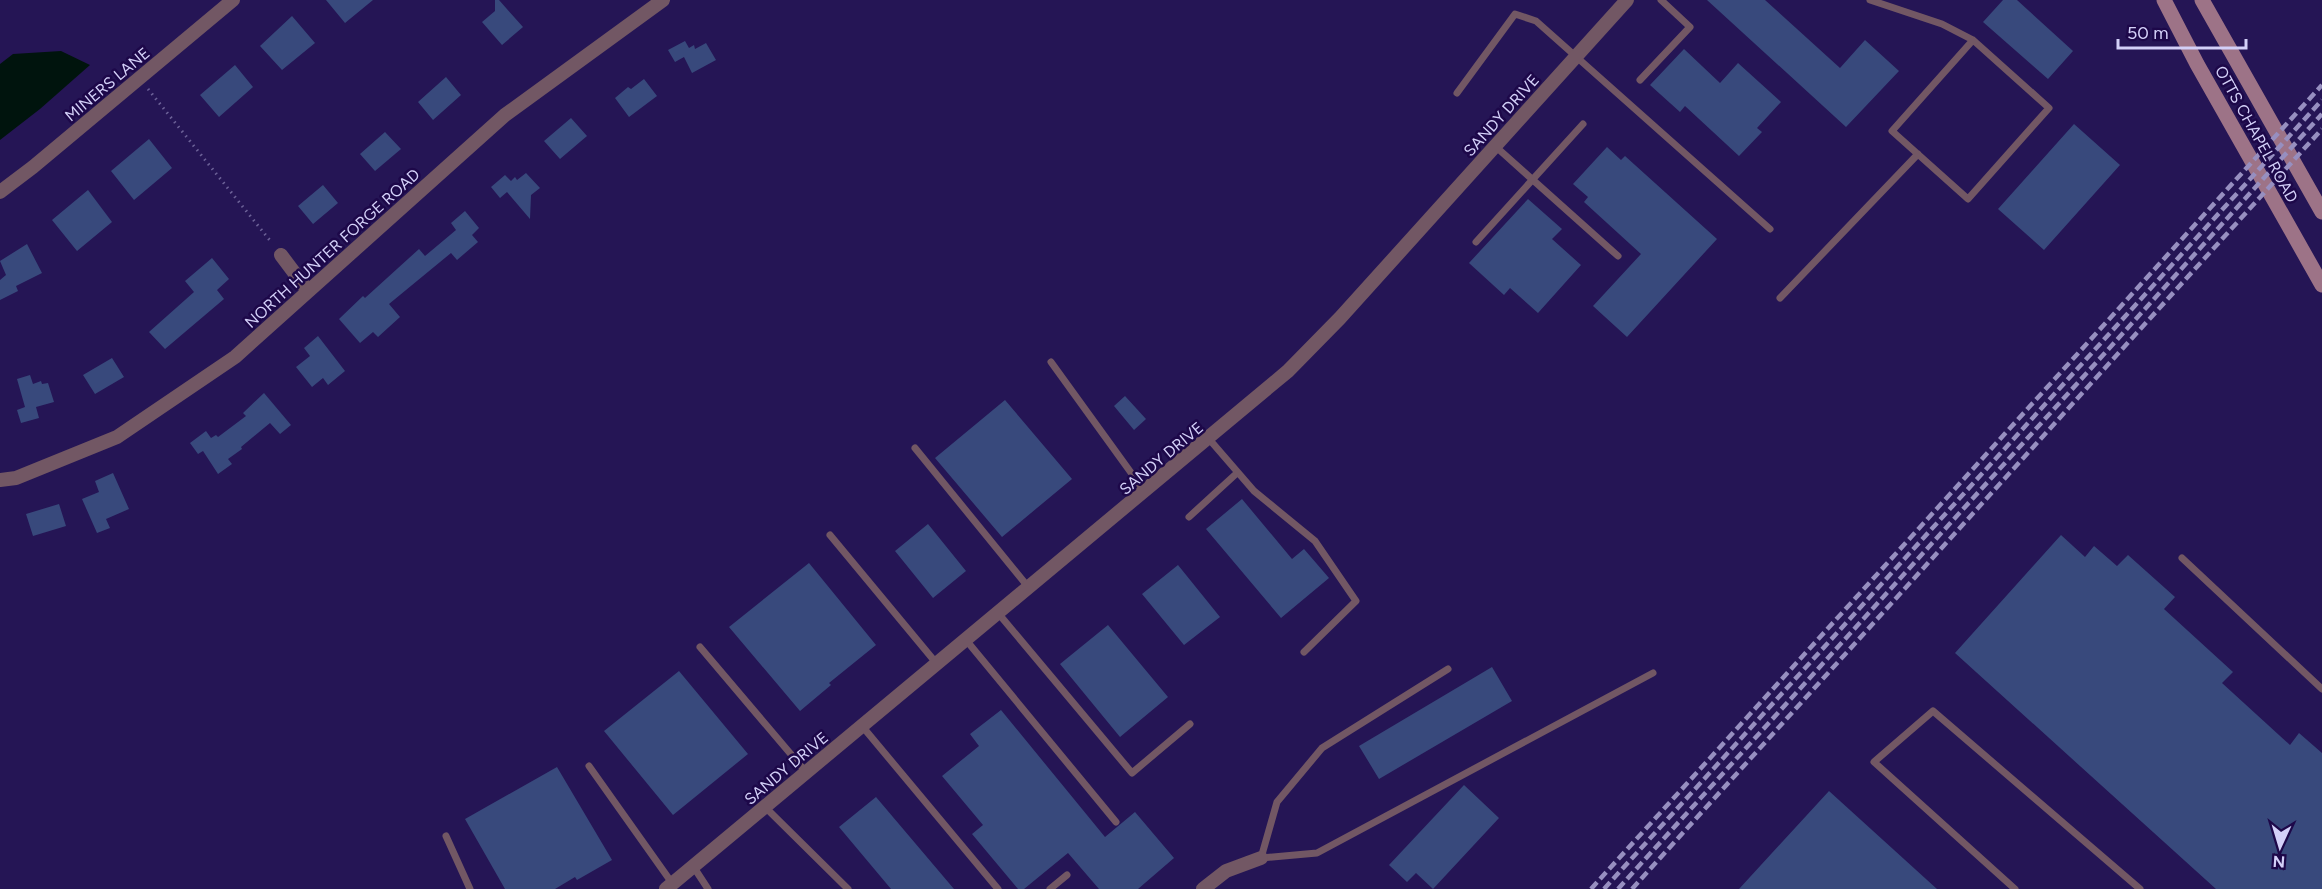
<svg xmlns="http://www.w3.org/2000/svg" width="2322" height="889" font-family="Figtree,sans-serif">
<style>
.water{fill:#00140d}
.building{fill:#38497c}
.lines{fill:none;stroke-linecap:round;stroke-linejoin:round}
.path{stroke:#6c6197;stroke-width:3;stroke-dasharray:1.5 4.5;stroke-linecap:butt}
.lane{stroke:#725764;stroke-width:7}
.street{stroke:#725764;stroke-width:14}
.secondary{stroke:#9d7387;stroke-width:15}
.rail{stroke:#978fc0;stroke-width:4.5;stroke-dasharray:9 4.5;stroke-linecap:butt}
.labels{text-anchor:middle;stroke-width:5;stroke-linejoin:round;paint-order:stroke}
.street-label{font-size:16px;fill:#d3d0f8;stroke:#1d0849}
</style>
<rect width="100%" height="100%" fill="#251555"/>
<!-- water -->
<path class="water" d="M61 51 90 65 40 109 0 140V64L13 54Z"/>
<!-- building -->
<path class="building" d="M326 0H373L345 23Z
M495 0H499L523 27 502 45 482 22 495 11Z
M1707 0H1765L1840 68 1865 40 1899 71 1846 127Z
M2003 0H2017L2073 51 2048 79 1983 22Z
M292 16 315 43 282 70 260 46Z
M685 41 689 48 694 45 695 49 706 43 716 60 692 73 684 57 675 62 668 50Z
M1684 49 1720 83 1738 63 1781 102 1757 128 1762 132 1739 156 1685 106 1680 112 1650 85Z
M235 65 253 87 219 117 200 95Z
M446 77 461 95 433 120 418 102Z
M644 79 657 96 629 117 615 98 628 87 631 89Z
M571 118 587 136 560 159 544 141Z
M2074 124 2120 165 2044 250 1998 209Z
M385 132 401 149 375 171 360 154Z
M149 139 172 168 134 200 111 171Z
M1607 147 1621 160 1625 156 1717 239 1627 337 1593 306 1641 254 1584 202 1588 197 1573 184Z
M526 173 540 188 531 195 530 219 507 192 500 198 491 187 505 175 511 181 515 177 517 180Z
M323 185 338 203 313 224 298 206Z
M88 190 112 222 77 251 52 220Z
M1528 199 1562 229 1552 239 1581 265 1538 313 1510 288 1504 295 1469 263Z
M465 211 479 228 472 235 478 242 457 260 451 253 389 304 400 317 378 337 373 332 360 343 339 319 363 296 365 298 419 249 425 256 456 230 451 223Z
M27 244 42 273 16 286 18 291 0 300V280L6 275 0 261Z
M212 258 229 279 217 290 224 299 165 349 149 332 194 292 185 281Z
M318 336 345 371 328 385 323 378 312 387 296 367 310 356 304 348Z
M112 358 124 377 95 394 83 375Z
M30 375 33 384 41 381 42 384 48 383 54 402 36 407 39 418 21 423 17 410 25 407 17 379Z
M264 393 291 425 280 434 270 423 241 447 242 449 228 459 232 464 218 474 203 451 198 454 190 443 206 431 211 438 216 435 218 437 246 416 243 413Z
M1125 396 1146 419 1134 430 1114 406Z
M1005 400 1072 479 1002 537 935 458Z
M113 473 129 509 106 519 110 528 97 533 82 499 99 492 95 481Z
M1242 499 1292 559 1304 549 1329 578 1281 618 1206 529Z
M59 504 66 526 33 536 26 514Z
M928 524 966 571 933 598 895 551Z
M2061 535 2085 557 2094 546 2117 566 2128 555 2175 597 2164 609 2233 672 2222 683 2290 745 2299 733 2322 753V889H2216L1955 653Z
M809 563 876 645 829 683 831 685 800 711 729 627Z
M1178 565 1220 617 1184 645 1142 594Z
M1108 625 1168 697 1120 737 1060 664Z
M1492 667 1512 701 1379 779 1359 746Z
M679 671 748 754 673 815 604 731Z
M1001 710 1105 837 1135 812 1174 858 1138 889H1099L1068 853 1024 889H1018L972 834 983 825 942 776 979 746 970 734Z
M557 767 612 860 577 880 575 877 555 889H505L465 819Z
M1464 785 1499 818 1433 889 1416 873 1407 882 1389 865Z
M1829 791 1937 889H1739Z
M876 797 954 889H891L839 827Z"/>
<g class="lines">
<!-- path -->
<path class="path" d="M148 89 272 243"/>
<!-- lane -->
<path class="lane" d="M1870 0 1942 24 1973 40 2049 108 1968 199 1892 131 1973 40
M1640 80 1690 27 1661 0
M1457 93 1515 14 1536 21 1770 229
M1495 146 1618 256
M1476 242 1583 124
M1780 298 1918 154
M1051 362 1145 492
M1209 439 1254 491 1315 541 1356 601 1304 652
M915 448 1029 588
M1189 517 1237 473
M830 535 937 664
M2182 558 2322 689
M998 613 1132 773 1190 724
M966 640 1116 822
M700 647 806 772
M1448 669 1322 748 1277 802 1261 858 1317 853 1653 673
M862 726 998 889
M589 766 672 883
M765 807 848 889
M446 836 470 889
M693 866 708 889
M1050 889 1067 875
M2015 889 1874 762 1933 711 2140 889"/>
<!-- street -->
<path class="street" d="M0 192 33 167 233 0
M281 255 308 291
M0 480 16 478 117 437 235 357 505 115 663 0
M666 889 1288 371 1340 318 1627 0
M1203 889 1226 871 1261 858"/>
<!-- secondary -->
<path class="secondary" d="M2164 0 2197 64 2322 285
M2202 0 2322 212"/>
<!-- rail -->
<path class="rail" d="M1591 889 2322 85
M1604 889 2322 100
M1618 889 2322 114
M1632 889 2322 129"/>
</g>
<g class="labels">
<!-- street labels -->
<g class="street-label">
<text transform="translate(107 84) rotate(-40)" y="6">MINERS LANE</text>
<text transform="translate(1501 115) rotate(-48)" y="6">SANDY DRIVE</text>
<text transform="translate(2257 134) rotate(61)" y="6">OTTS CHAPEL ROAD</text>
<text transform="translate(332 248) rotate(-42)" y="6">NORTH HUNTER FORGE ROAD</text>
<text transform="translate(1161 458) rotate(-40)" y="6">SANDY DRIVE</text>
<text transform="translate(786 768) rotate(-40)" y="6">SANDY DRIVE</text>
</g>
</g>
<!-- north arrow -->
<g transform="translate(2280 847) rotate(184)" stroke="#1d0849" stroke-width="4.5" paint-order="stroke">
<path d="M0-4.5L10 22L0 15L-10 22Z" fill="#d3d0f8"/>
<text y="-9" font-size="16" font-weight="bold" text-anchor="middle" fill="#d3d0f8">N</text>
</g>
<!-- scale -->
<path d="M2118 39v9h128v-9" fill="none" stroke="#d3d0f8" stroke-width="3"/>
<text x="2127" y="39" font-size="18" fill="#d3d0f8" stroke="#1d0849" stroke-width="4.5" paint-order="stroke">50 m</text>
</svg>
